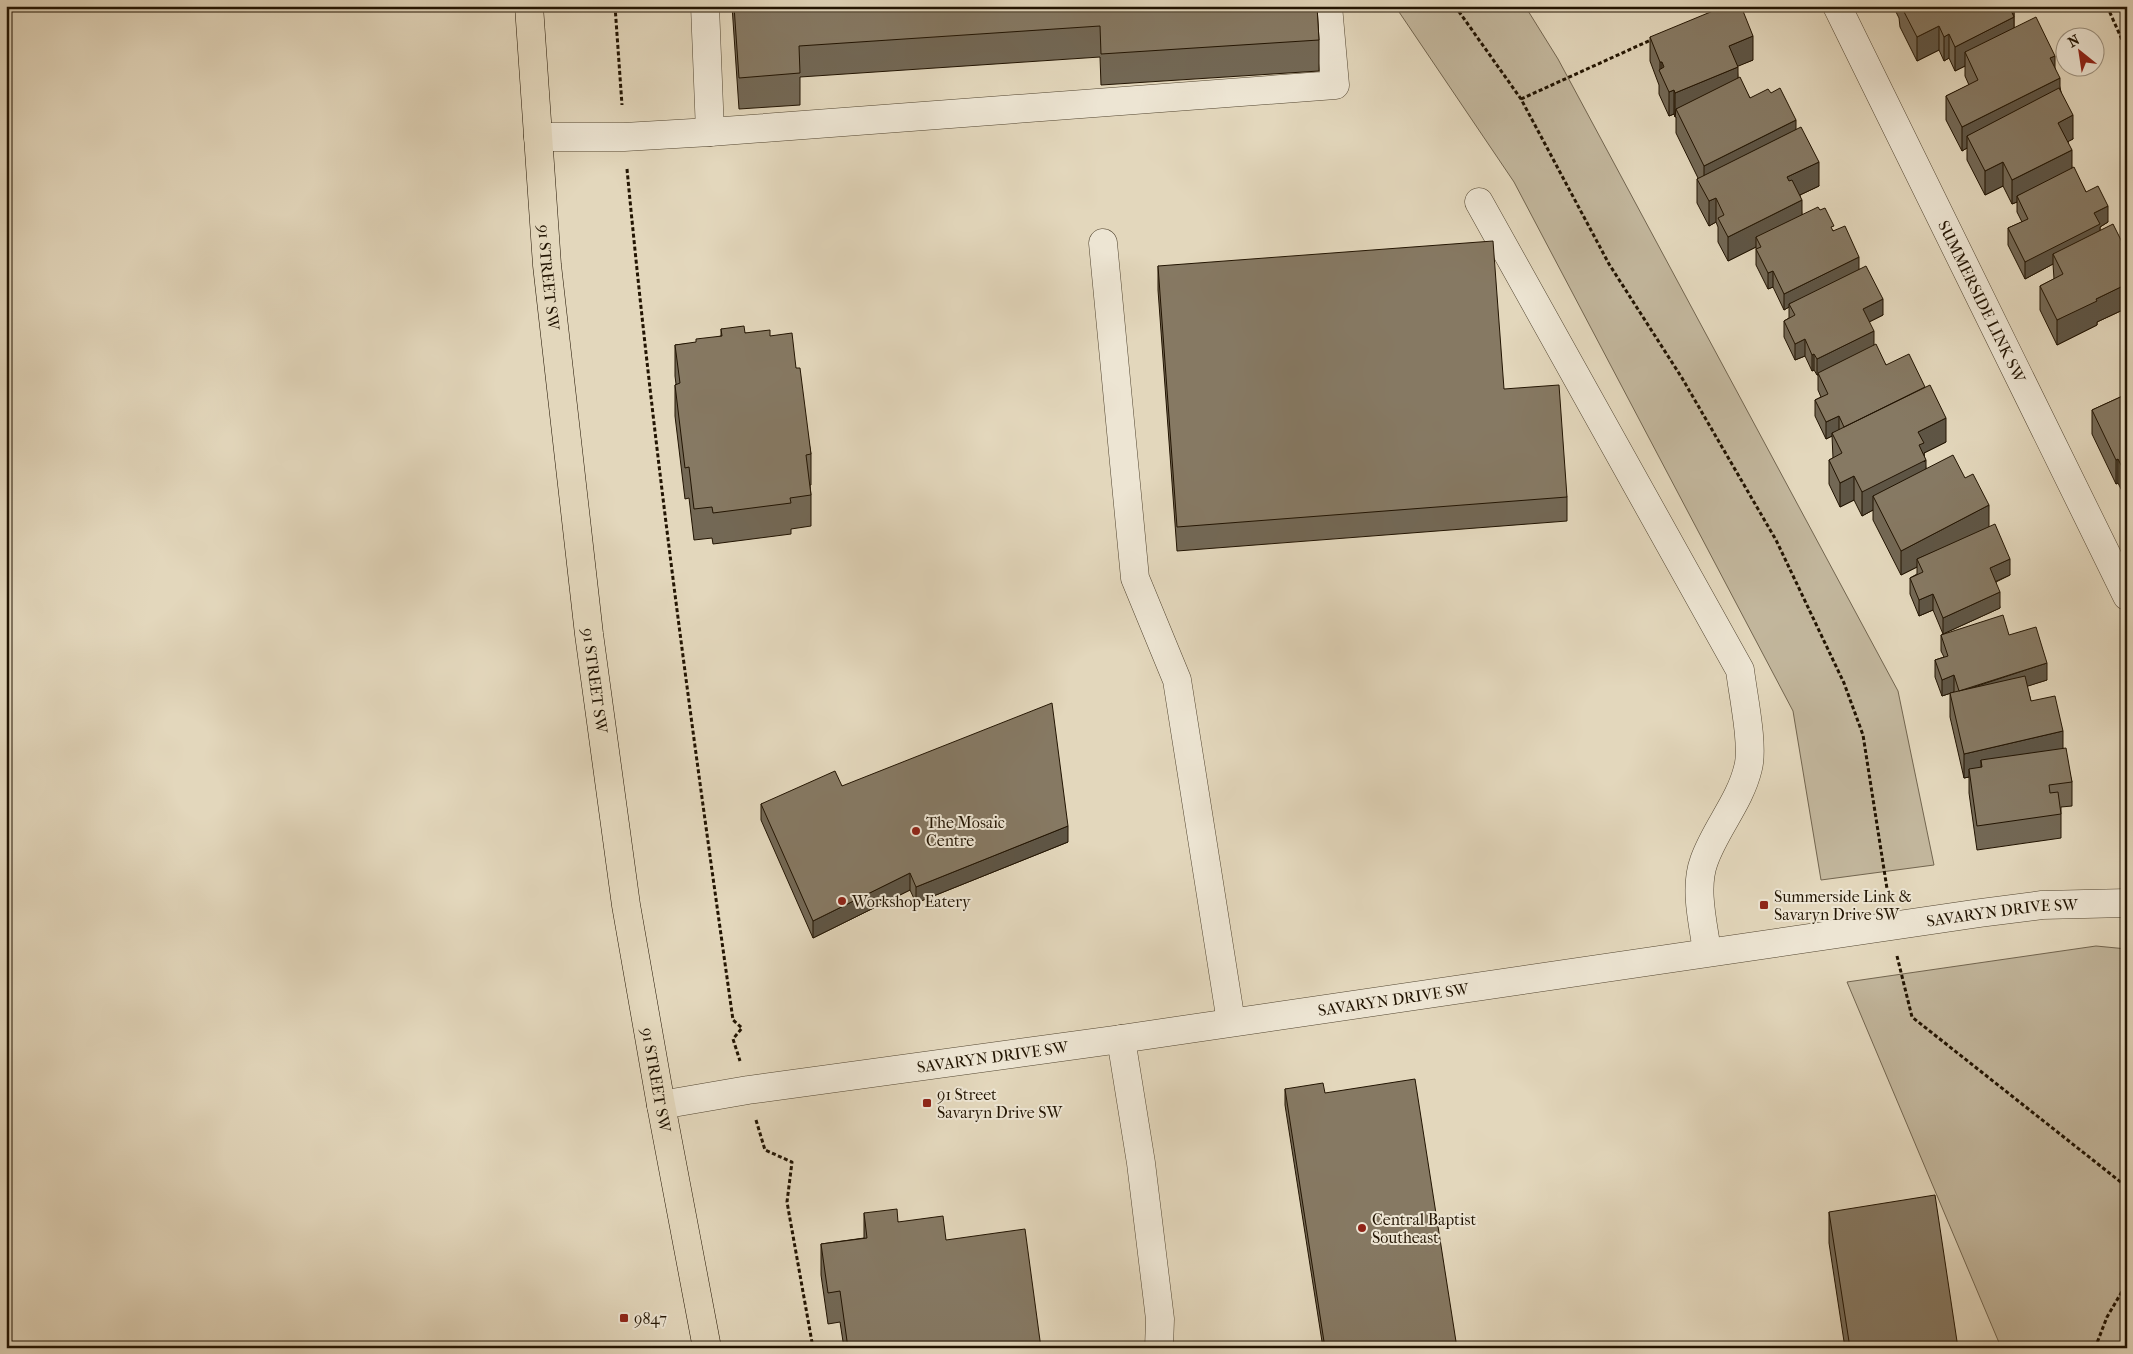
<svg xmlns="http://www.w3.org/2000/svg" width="2133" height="1354" font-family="'IM FELL French Canon',serif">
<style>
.green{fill:#c2b69c;stroke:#72654f}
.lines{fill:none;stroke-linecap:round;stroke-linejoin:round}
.minor-casing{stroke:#524530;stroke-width:29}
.major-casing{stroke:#221402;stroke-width:29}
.path{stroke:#221402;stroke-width:3;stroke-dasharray:4 2.5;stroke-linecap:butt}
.minor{stroke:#ede5d3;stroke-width:28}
.major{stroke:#e3d7bc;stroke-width:28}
.wall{fill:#736855;stroke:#221402}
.shaded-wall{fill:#5e5545;stroke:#221402}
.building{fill:#867963;stroke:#221402}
.poi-dot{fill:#8f2418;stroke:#ede5d3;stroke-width:2}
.labels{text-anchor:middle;stroke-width:4;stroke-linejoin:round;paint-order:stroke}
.street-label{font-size:16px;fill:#221402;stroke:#ede5d3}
.poi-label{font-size:16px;fill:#221402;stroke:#ede5d3;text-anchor:start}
</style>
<rect width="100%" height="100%" fill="#e3d7bc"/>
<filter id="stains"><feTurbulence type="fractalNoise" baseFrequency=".004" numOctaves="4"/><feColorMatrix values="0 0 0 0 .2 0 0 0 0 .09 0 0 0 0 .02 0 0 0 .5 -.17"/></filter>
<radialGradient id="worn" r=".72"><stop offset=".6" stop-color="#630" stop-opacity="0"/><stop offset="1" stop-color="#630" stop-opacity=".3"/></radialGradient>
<!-- green -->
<path class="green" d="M1395 6H1525L1558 59 1898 691 1934 865 1821 880 1793 711 1514 182Z
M2096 946 2127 949V1348H2000V1345L1847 982Z"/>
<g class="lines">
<!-- minor casing -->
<g class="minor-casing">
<g id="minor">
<path d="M705 6 710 132"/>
<path id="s1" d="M1837 6 2127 596"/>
<path d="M538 137H624L710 132 1335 85 1328 6"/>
<path d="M1479 202 1740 670C1743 695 1754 746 1748 768 1740 802 1715 829 1704 861 1694 888 1703 923 1707 951"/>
<path d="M1103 243 1135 578 1177 680 1231 1022"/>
<path d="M1121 1039 1141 1163 1160 1319 1159 1348"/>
<path id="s2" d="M661 1105 748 1090 1121 1039 1980 913 2042 905 2127 903"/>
</g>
</g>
<!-- major casing -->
<g class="major-casing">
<g id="major">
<path id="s3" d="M529 6 547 265 589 634 626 905 661 1105 707 1348"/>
</g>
</g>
<!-- path -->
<path class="path" d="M615 6 622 105
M1455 6 1521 99 1609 264 1682 378 1776 540 1844 683 1863 735 1888 895
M2107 6 2127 51
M1521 99 1653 39
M627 169C654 454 693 737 733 1020L742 1028 733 1039 740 1061
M1897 956 1912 1017 2127 1187
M756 1120 765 1150 792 1162 787 1202 813 1348
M2095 1348 2107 1317 2127 1283"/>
<!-- minor -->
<use href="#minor" class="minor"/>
<!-- major -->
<use href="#major" class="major"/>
</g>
<!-- wall -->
<path class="wall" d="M732 6H1317L1319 40V71L1101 85 1100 57 800 77V105L739 109Z
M1893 6H2014V27L2055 68 2073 139 2068 141 2072 168 2086 192 2108 222 2100 227V231L2123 244 2127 243V308L2097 322V325L2057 345 2040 310V286L2054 279 2053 264 2025 279 2008 245V228L2022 222 2017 212V202L2012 204 2003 186 1985 195 1967 160V148L1962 151 1946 120V96L1969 85 1965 76V66L1955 71 1949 58 1944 61 1939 50 1917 61 1900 27 1899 18Z
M1650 37 1753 60 1737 66 1738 78 1750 98 1796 130 1819 186 1800 195 1802 215 1834 231 1859 269 1883 315 1869 322 1874 346 1886 365 1946 442 1924 453 1926 469 1989 527 2010 575 1996 582 2000 608 1943 634 1933 610 1919 616 1910 594V578L1917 574V567L1901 575 1873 520V510L1862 516 1854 500 1840 507 1829 484V460L1833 458 1832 436 1826 439 1815 416V400L1821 397 1818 390V375H1817L1814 370 1812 371 1805 356 1795 360 1784 337V321L1789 318V307L1784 310 1773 287 1768 289 1756 265V247L1728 261 1718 242V227L1716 222 1709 226 1697 203V179L1698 178 1676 133V117H1675L1674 114 1669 116 1659 94V85L1650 61Z
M1158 266 1504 389 1567 497V521L1177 551 1158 290Z
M721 329 745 333 770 336 796 368 811 454V485H810L811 495V526L791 529V534L713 544 712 538 694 540 689 498 685 499 675 416V385L676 384 675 376V345L696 343 721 336Z
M2127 394 2122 491 2118 483 2116 484 2092 434V410Z
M1941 635H2009L2047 680 2027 686 2031 701 2063 748 2072 782V806L2061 807V838L1977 850 1969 793V777L1964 778 1950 717V693L1954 692 1942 696 1935 677V660L1944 657 1941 651Z
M842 786 1068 842 916 903 910 890 813 938 761 820V804Z
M1285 1089 1325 1093 1457 1348H1323L1285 1105Z
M1829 1212 1958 1348H1845L1829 1243Z
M864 1213 898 1222 946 1240 1041 1348H844L840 1322 828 1324 821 1275V1244L864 1238Z"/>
<!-- shaded-wall -->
<path class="shaded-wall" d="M2005 6H2014V17Z
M2014 17V41L1965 52V66L1955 71V47Z
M1939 26V50L1917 61V37Z
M1949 34V58L1944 61V37Z
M1753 36V60L1729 70V46Z
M2055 56V80L2050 58Z
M1660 62H1662V76L1660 71Z
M1738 67V91L1676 109 1675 117V93Z
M2060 78V102L1967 136V148L1962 151V127Z
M1674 90V114L1669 116V92Z
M2073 115V139L2058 147V123Z
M1796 120V144L1704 190V166Z
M2072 150V174L2017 196V202L2012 204V180Z
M1819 162V186L1787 201V177Z
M2003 162V186L1985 195V171Z
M1716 198V222L1709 226V201Z
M1802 200V224L1756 237V247L1728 261V237Z
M2108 206V222L2100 227V240L2053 254V264L2025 279V262L2094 213Z
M1859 257V274L1789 304V307L1784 310V294Z
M1773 271V287L1768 289V273Z
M2127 284V308L2097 322V325L2057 345V320L2096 299Z
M1883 299V315L1863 325V309Z
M1874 331V347L1817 375V359Z
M1805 339V356L1795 360V344Z
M1814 354V370L1812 371V355Z
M1839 416V432L1832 433V436L1826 439V422Z
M1946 418V442L1924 453V462L1926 460V484L1873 496V510L1862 516V492L1918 432Z
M2118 459V483L2116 484V460Z
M2127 465V489L2122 491V467Z
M1854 476V500L1840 507V483Z
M1989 505V529L1917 559V567L1901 575V551Z
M2010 559V575L1990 584V568Z
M2000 592V608L1943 634V618Z
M1933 594V610L1919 616V600Z
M2047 663V680L1959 708V692Z
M1954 675V692L1942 696V680Z
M2063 731V755L1982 767 1981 760V775L1969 769V777L1964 778V754Z
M1068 826V842L916 903V887Z
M910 873V890L813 938V921Z"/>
<!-- building -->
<path class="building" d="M734 6H1317L1319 40 1101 54 1100 26 799 46 800 73 739 78Z
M1725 6H1741L1753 36 1729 46 1738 67 1675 93 1674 90 1669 92 1659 70 1664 67 1662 62H1660L1650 37Z
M1901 6H2009L2014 17 1955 47 1949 34 1944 37 1939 26 1917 37Z
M2036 17 2055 56 2050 58 2060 78 1962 127 1946 96 1978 80 1965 52Z
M1740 77 1750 98 1768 89 1771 93 1780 88 1796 120 1704 166 1676 109Z
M2059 88 2073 115 2058 123 2072 150 2012 180 2003 162 1985 171 1967 136Z
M1801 127 1819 162 1787 177 1789 181 1792 180 1802 200 1728 237 1718 218 1724 215 1716 198 1709 201 1697 179Z
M2074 167 2086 192 2098 186 2108 206 2094 213 2100 224 2025 262 2008 228 2028 219 2017 196Z
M1818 207 1820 210 1825 208 1834 226 1831 227 1833 231 1845 226 1859 257 1784 294 1773 271 1768 273 1756 249 1761 247 1756 237Z
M2113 224 2123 244 2127 243V284L2096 299 2097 301 2057 320 2040 286 2063 274 2053 254Z
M1493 241 1504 389 1559 385 1567 497 1177 527 1158 266Z
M1866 266 1883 299 1863 309 1874 331 1817 359 1814 354 1812 355 1805 339 1795 344 1784 321 1795 315 1789 304Z
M744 326 745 333 770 330V336L792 333 796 368H800L811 454 806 455 811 495 790 498 791 503 713 513 712 507 694 509 689 467 685 468 675 385 680 383 675 345 696 342V339L722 336 721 329Z
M1876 344 1886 365 1909 354 1925 387 1844 427 1839 416 1826 422 1815 400 1828 394 1818 373Z
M1930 385 1946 418 1918 432 1924 443 1919 445 1926 460 1862 492 1854 476 1840 483 1829 460 1842 453 1832 433Z
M2127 394V465L2122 467 2118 459 2116 460 2092 410Z
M1953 455 1965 478 1973 474 1989 505 1901 551 1873 496Z
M1995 524 2010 559 1990 568 2000 592 1943 618 1933 594 1919 600 1910 578 1923 572 1917 559Z
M2003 615 2009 635 2036 627 2047 663 1959 691 1954 675 1942 680 1935 660 1948 656 1941 635Z
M2025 676 2031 701 2055 696 2063 731 1964 754 1950 693Z
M1052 703 1068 826 916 887 910 873 813 921 761 804 835 771 842 786Z
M2066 748 2072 782 2049 785 2050 793 2058 792 2061 814 1977 826 1969 769 1982 767 1981 760Z
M1415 1079 1457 1348H1325L1285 1089 1323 1083 1325 1093Z
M1935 1195 1958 1348H1850L1829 1212Z
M897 1209 898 1222 943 1216 946 1240 1025 1229 1041 1348H848L840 1291 828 1293 821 1244 867 1238 864 1213Z"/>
<!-- markers -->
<g class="poi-dot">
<circle cx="916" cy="831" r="5"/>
<circle cx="842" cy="901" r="5"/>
<rect x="1759" y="900" width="10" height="10" rx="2.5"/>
<rect x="922" y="1098" width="10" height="10" rx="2.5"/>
<circle cx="1362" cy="1228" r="5"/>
<rect x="619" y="1313" width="10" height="10" rx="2.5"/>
</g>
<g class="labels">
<!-- street labels -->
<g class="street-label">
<text dy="6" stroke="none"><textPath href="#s3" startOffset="272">91 STREET SW</textPath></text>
<text dy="6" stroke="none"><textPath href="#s1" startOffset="329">SUMMERSIDE LINK SW</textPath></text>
<text dy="6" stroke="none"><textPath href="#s3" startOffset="678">91 STREET SW</textPath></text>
<text dy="6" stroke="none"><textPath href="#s2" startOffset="1355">SAVARYN DRIVE SW</textPath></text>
<text dy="6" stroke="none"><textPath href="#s2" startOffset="740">SAVARYN DRIVE SW</textPath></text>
<text dy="6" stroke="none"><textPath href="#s2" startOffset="335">SAVARYN DRIVE SW</textPath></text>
<text dy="6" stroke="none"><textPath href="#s3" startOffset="1082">91 STREET SW</textPath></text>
</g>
<!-- poi labels -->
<g class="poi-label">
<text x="926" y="828">The Mosaic<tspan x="926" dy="18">Centre</tspan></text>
<text x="1774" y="902">Summerside Link &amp;<tspan x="1774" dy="18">Savaryn Drive SW</tspan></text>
<text x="852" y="907">Workshop Eatery</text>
<text x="937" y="1100">91 Street<tspan x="937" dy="18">Savaryn Drive SW</tspan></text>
<text x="1372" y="1225">Central Baptist<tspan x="1372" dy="18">Southeast</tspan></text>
<text x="634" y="1324">9847</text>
</g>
</g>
<!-- margin -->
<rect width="2133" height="1354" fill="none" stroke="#e3d7bc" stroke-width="25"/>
<rect x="8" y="8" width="2118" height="1339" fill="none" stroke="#221402" stroke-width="2.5"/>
<rect x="12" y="12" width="2108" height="1329" fill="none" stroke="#221402"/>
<!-- north arrow -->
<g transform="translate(2080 52) rotate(330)"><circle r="24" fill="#ede5d3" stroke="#9c917f"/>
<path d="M0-4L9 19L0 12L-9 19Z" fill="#8f2418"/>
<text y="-8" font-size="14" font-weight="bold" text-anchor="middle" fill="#221402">N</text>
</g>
<rect width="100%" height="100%" filter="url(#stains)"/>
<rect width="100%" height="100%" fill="url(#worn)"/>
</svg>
